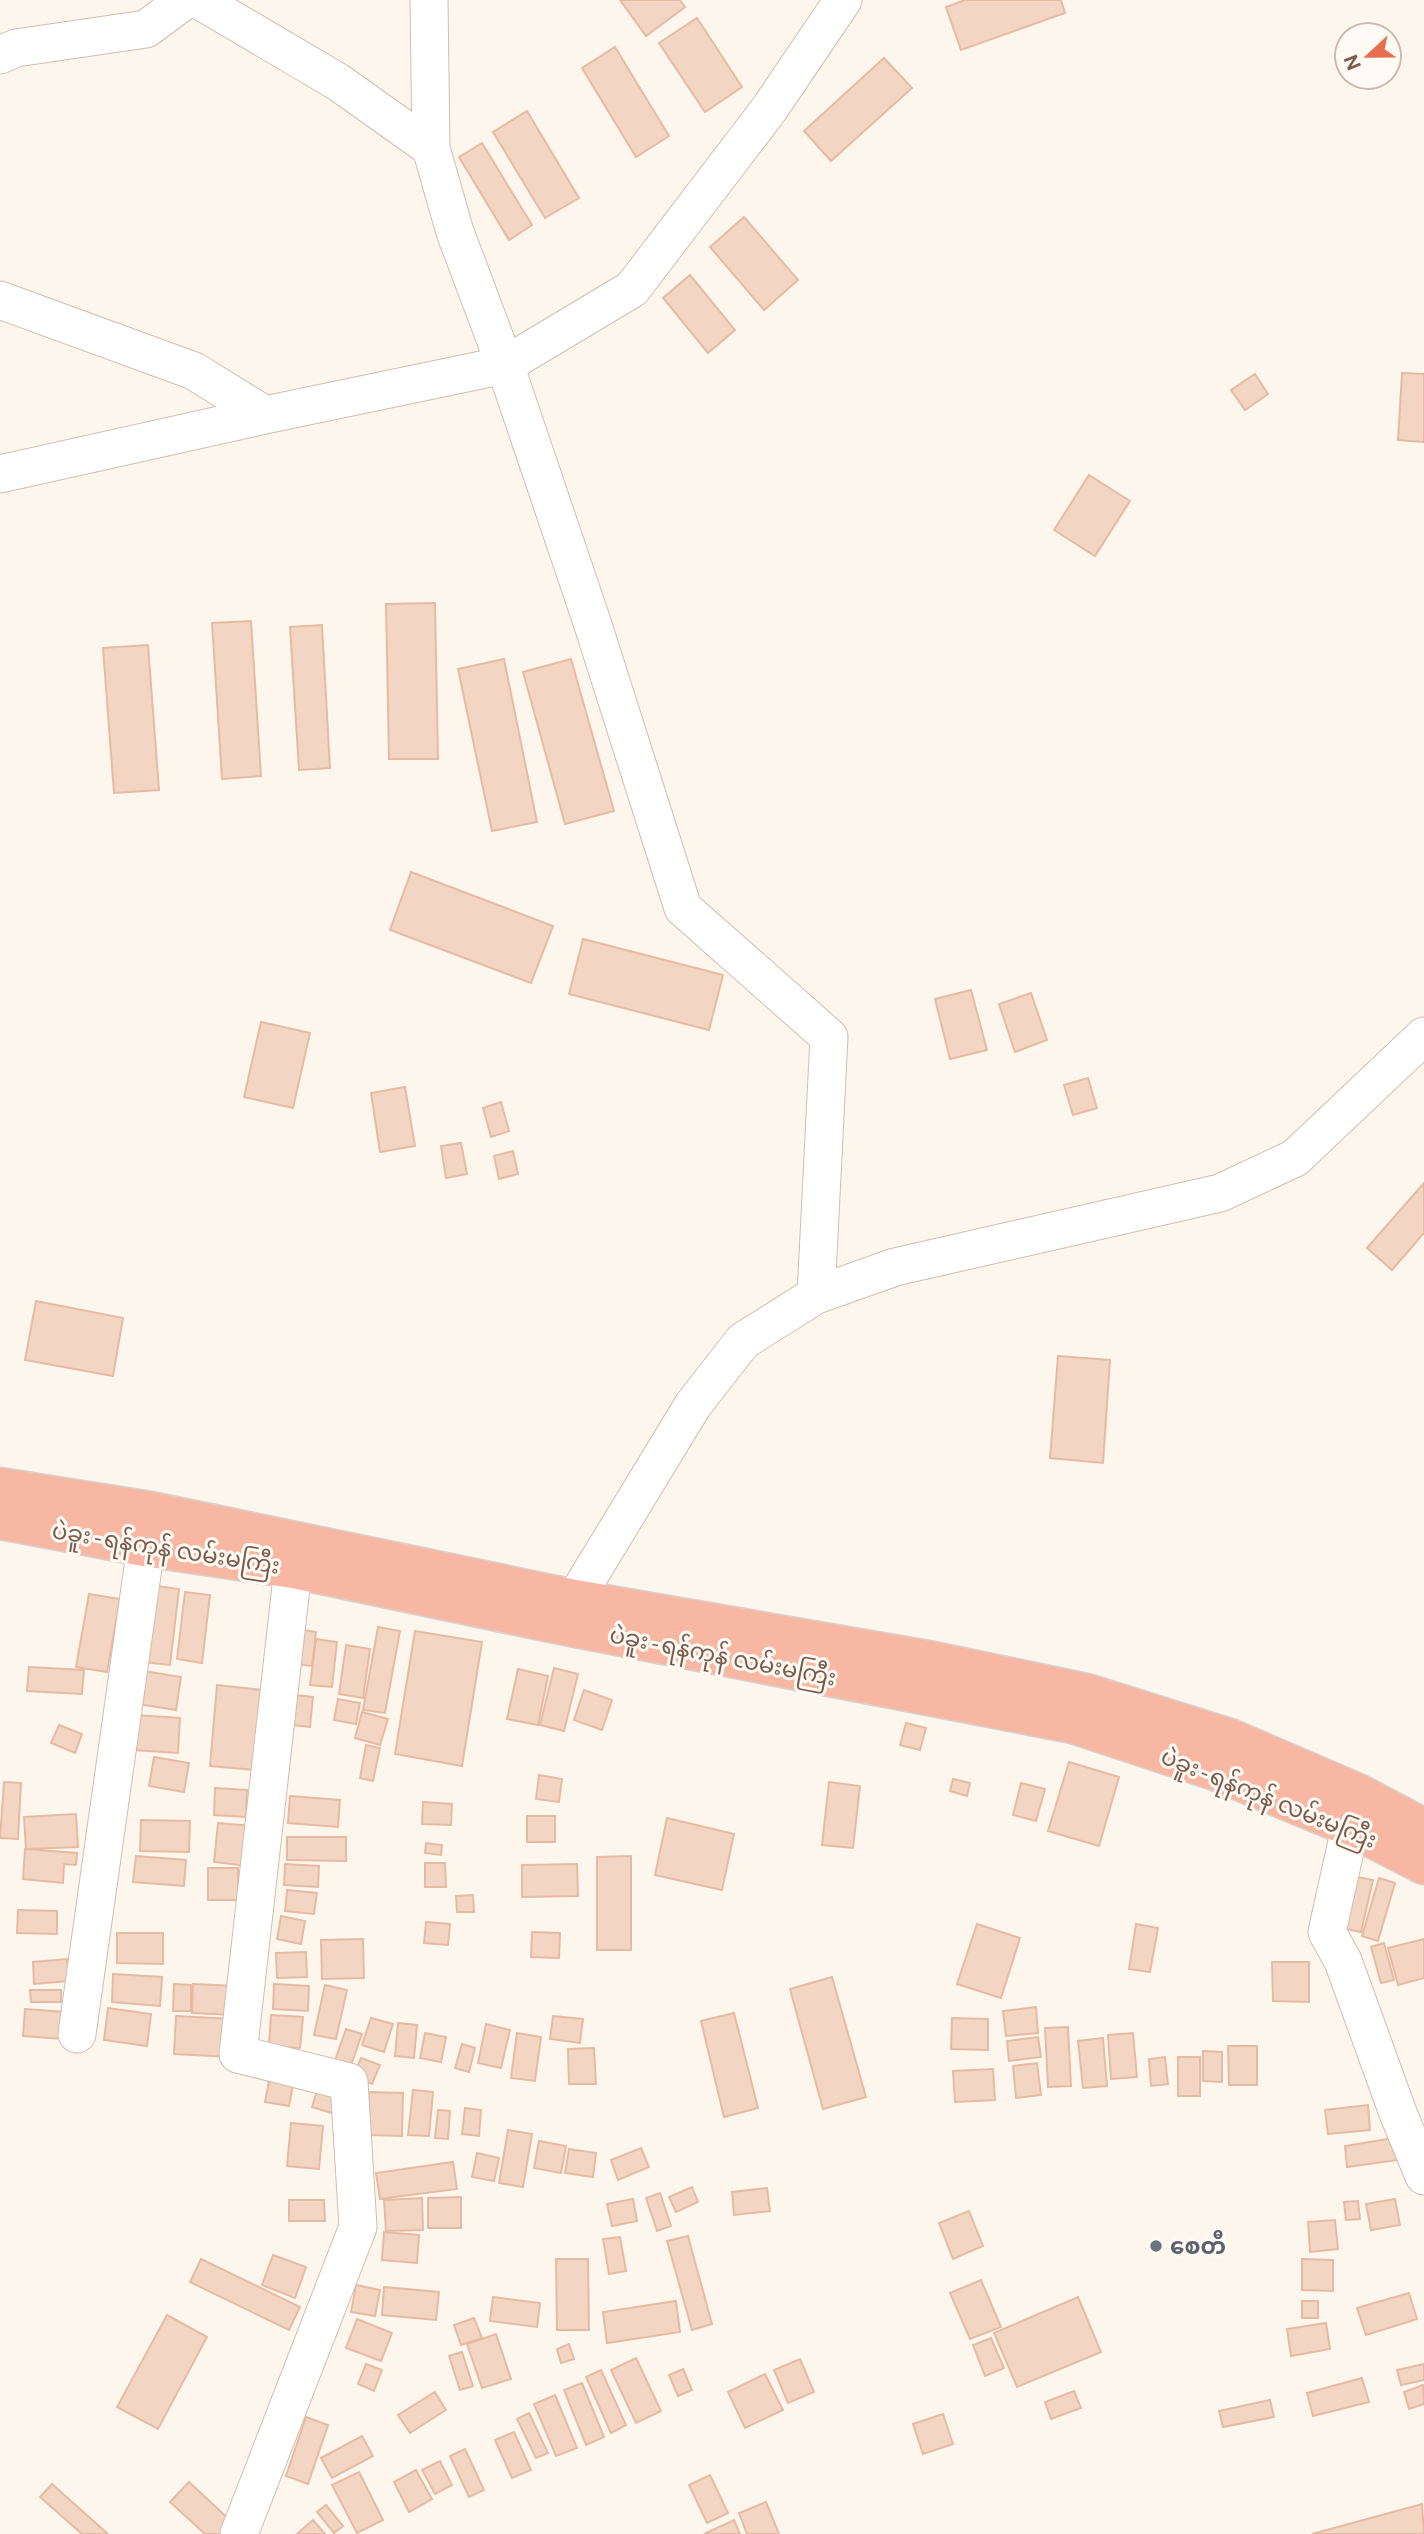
<svg xmlns="http://www.w3.org/2000/svg" width="1424" height="2534" font-family="'Public Sans','Noto Sans Myanmar',sans-serif">
<style>
.building{fill:#f3d5c3;stroke:#e6bba3;stroke-width:2}
.lines{fill:none;stroke-linecap:round;stroke-linejoin:round}
.minor-casing{stroke:#d1beb0;stroke-width:39}
.highway-casing{stroke:#dad1cd;stroke-width:41}
.minor{stroke:#fff;stroke-width:37}
.highway{stroke:#f7b7a3;stroke-width:38}
.worship-dot{fill:#6b7280;stroke:#fffaf3;stroke-width:2.5}
.labels{text-anchor:middle;stroke-width:6;stroke-linejoin:round;paint-order:stroke}
.street-label{font-size:23px;fill:#7a5c4d;stroke:#fffaf3}
.worship-label{font-size:23px;font-weight:bold;fill:#5b616d;stroke:#fffaf3;text-anchor:start}
</style>
<rect width="100%" height="100%" fill="#fdf6ec"/>
<!-- building -->
<path class="building" d="M620 0H680L685 7 646 36Z
M965 0H1061L1065 13 961 50 946 7Z
M697 18 742 87 705 112 659 43Z
M615 47 669 136 636 157 582 68Z
M884 58 912 88 831 161 804 131Z
M527 111 579 198 545 218 493 132Z
M482 143 532 225 509 240 459 157Z
M744 217 798 280 764 310 710 247Z
M690 275 735 330 708 353 663 298Z
M1402 373 1424 374V442L1398 440Z
M1255 374 1268 394 1245 410 1231 390Z
M1089 475 1130 501 1095 556 1054 530Z
M435 603 438 759H389L386 604Z
M251 621 261 776 222 779 212 623Z
M322 625 330 768 299 770 290 627Z
M148 645 159 790 114 793 103 648Z
M504 659 537 822 492 831 458 669Z
M571 659 614 811 565 824 523 672Z
M411 872 553 926 531 983 390 930Z
M583 939 723 975 709 1030 569 994Z
M971 990 987 1050 950 1059 935 999Z
M1031 993 1047 1040 1015 1052 999 1004Z
M261 1022 310 1033 293 1108 244 1097Z
M1088 1078 1097 1108 1073 1115 1064 1085Z
M405 1087 415 1146 380 1152 371 1093Z
M501 1102 509 1131 491 1137 483 1108Z
M461 1143 467 1174 446 1178 441 1146Z
M513 1151 518 1174 499 1179 494 1156Z
M1424 1183V1233L1392 1270 1367 1248Z
M36 1301 123 1318 113 1376 25 1360Z
M1058 1356 1110 1360 1103 1463 1050 1458Z
M143 1584 179 1589 170 1665 134 1661Z
M185 1592 210 1595 202 1663 177 1659Z
M89 1594 120 1599 107 1672 76 1667Z
M378 1627 400 1631 385 1713 363 1710Z
M292 1628 316 1632 312 1666 287 1663Z
M415 1631 482 1642 462 1766 395 1754Z
M316 1639 337 1642 332 1687 310 1685Z
M346 1645 370 1649 363 1698 339 1694Z
M29 1667 84 1670 82 1694 27 1691Z
M554 1668 578 1674 564 1731 540 1725Z
M518 1669 548 1676 538 1725 507 1719Z
M144 1671 181 1677 176 1710 138 1704Z
M217 1685 263 1690 256 1770 210 1766Z
M584 1690 612 1700 602 1730 574 1720Z
M295 1695 313 1697 310 1727 292 1725Z
M338 1699 360 1703 356 1724 334 1720Z
M362 1712 388 1719 380 1745 355 1738Z
M134 1715 180 1718 178 1753 133 1750Z
M906 1723 926 1728 920 1750 900 1745Z
M59 1725 82 1734 75 1753 51 1743Z
M366 1745 380 1748 373 1781 360 1778Z
M154 1757 189 1763 184 1792 149 1786Z
M1069 1762 1119 1777 1099 1846 1048 1831Z
M539 1775 562 1779 559 1802 536 1799Z
M953 1779 970 1783 967 1796 950 1791Z
M4 1782 21 1783 18 1839 0 1838Z
M829 1782 860 1786 853 1848 822 1845Z
M1021 1783 1045 1789 1036 1821 1013 1815Z
M215 1788 247 1790 246 1817 214 1815Z
M290 1796 340 1800 338 1827 288 1823Z
M423 1802 452 1804 451 1825 422 1824Z
M76 1814 78 1847 26 1849 24 1817Z
M527 1816H555V1842H527Z
M667 1818 734 1834 722 1890 655 1875Z
M141 1820 190 1821 189 1852 140 1851Z
M218 1823 251 1826 247 1866 214 1862Z
M287 1837H346V1861L287 1860Z
M426 1843 442 1845 441 1855 425 1853Z
M25 1849 77 1853 76 1865 64 1864 63 1883 23 1879Z
M136 1856 186 1860 184 1886 133 1882Z
M631 1856V1950H597V1857Z
M425 1863H445L446 1887H425Z
M285 1864 319 1866 318 1887 284 1885Z
M577 1864 578 1896 522 1897V1865Z
M208 1868H238V1900H208Z
M1347 1875 1373 1880 1361 1932 1337 1927Z
M1379 1878 1395 1883 1378 1941 1362 1936Z
M287 1890 317 1893 314 1914 285 1911Z
M473 1895 474 1912H457L456 1896Z
M18 1910 57 1911V1934L17 1933Z
M281 1916 305 1921 301 1944 277 1939Z
M426 1922 450 1924 448 1945 424 1943Z
M977 1924 1020 1938 1001 1998 957 1984Z
M1136 1924 1158 1928 1150 1972 1129 1969Z
M532 1932 560 1933 559 1958 531 1957Z
M117 1933H163V1964L117 1963Z
M363 1939 364 1978 322 1979 321 1940Z
M1424 1939V1978L1398 1985 1388 1948Z
M1384 1943 1394 1980 1381 1983 1371 1947Z
M306 1952 307 1977 277 1978 276 1953Z
M67 1959 69 1981 34 1984 33 1962Z
M1272 1962H1309V2002L1273 2001Z
M113 1974 162 1977 160 2006 112 2002Z
M832 1977 866 2097 823 2109 790 1989Z
M174 1984 191 1985V2011H173Z
M193 1984 236 1986 235 2015 192 2013Z
M274 1984 309 1986 308 2011 273 2009Z
M325 1985 347 1990 336 2039 314 2035Z
M30 1990H61V2002H31Z
M1036 2007 1038 2033 1006 2036 1003 2011Z
M108 2008 151 2014 147 2046 104 2040Z
M25 2009 65 2012 63 2039 23 2036Z
M734 2013 758 2108 724 2117 701 2021Z
M271 2015 303 2017 300 2048 269 2046Z
M176 2016 234 2019 232 2057 174 2054Z
M553 2016 583 2019 580 2043 550 2039Z
M371 2018 393 2024 384 2052 362 2045Z
M952 2018 988 2019V2050L951 2049Z
M398 2023 417 2025 414 2058 395 2056Z
M486 2024 510 2030 501 2068 478 2063Z
M1068 2027 1071 2086 1048 2087 1045 2028Z
M346 2029 362 2034 350 2068 334 2063Z
M425 2033 446 2037 441 2062 420 2058Z
M517 2033 541 2037 535 2081 511 2078Z
M1133 2033 1137 2077 1111 2079 1108 2035Z
M1038 2037 1041 2057 1009 2061 1007 2041Z
M1103 2038 1107 2086 1083 2088 1078 2041Z
M462 2044 475 2048 469 2072 455 2068Z
M1228 2046H1257V2085H1229Z
M594 2048 596 2084H569L568 2049Z
M1203 2051 1222 2052V2082L1203 2081Z
M1165 2057 1168 2084 1151 2086 1149 2059Z
M1178 2057H1200V2096H1178Z
M361 2058 380 2065 372 2084 353 2077Z
M1037 2063 1041 2095 1016 2098 1013 2066Z
M993 2069 995 2100 955 2102 953 2071Z
M271 2071 295 2075 289 2106 265 2102Z
M319 2084 342 2092 335 2114 312 2107Z
M413 2090 433 2092 429 2136 408 2135Z
M369 2092 403 2093 402 2136 368 2135Z
M1368 2105 1370 2130 1328 2134 1325 2110Z
M465 2108 481 2110 479 2136 462 2134Z
M438 2110 450 2111 448 2139 435 2138Z
M291 2123 323 2126 319 2169 287 2166Z
M508 2130 532 2134 523 2187 499 2183Z
M1394 2138 1398 2160 1347 2167 1345 2146Z
M539 2141 566 2146 561 2173 534 2168Z
M641 2148 649 2167 618 2180 611 2160Z
M569 2149 596 2153 593 2177 565 2173Z
M477 2153 499 2158 494 2181 472 2177Z
M453 2162 457 2189 380 2199 376 2173Z
M692 2187 698 2202 676 2212 669 2197Z
M767 2188 770 2211 734 2215 732 2192Z
M660 2193 671 2226 657 2231 646 2198Z
M461 2197V2228H428V2198Z
M422 2198 423 2230 386 2231 384 2200Z
M633 2199 637 2221 612 2226 607 2204Z
M1395 2199 1400 2225 1371 2230 1366 2204Z
M289 2200H324L325 2221H289Z
M1358 2201 1360 2219 1346 2220 1344 2202Z
M969 2211 983 2246 953 2259 939 2223Z
M1335 2220 1338 2249 1310 2252 1308 2222Z
M384 2232 419 2235 417 2263 382 2260Z
M688 2236 712 2324 692 2330 667 2241Z
M620 2237 626 2271 609 2274 603 2239Z
M273 2255 306 2267 295 2298 262 2285Z
M201 2259 300 2307 289 2330 190 2282Z
M556 2259H588L589 2330H557Z
M1302 2259 1333 2260V2291L1302 2290Z
M981 2280 1001 2327 970 2339 950 2293Z
M356 2285 380 2290 375 2316 351 2312Z
M384 2287 439 2292 436 2320 382 2315Z
M1409 2293 1417 2319 1366 2335 1357 2308Z
M493 2297 540 2303 537 2327 490 2321Z
M1078 2297 1101 2352 1017 2387 994 2333Z
M676 2301 680 2332 607 2343 603 2312Z
M1302 2301H1318V2318H1302Z
M167 2315 207 2337 158 2429 117 2407Z
M474 2318 482 2338 461 2345 454 2325Z
M357 2319 392 2333 381 2361 346 2348Z
M1326 2323 1330 2349 1291 2356 1287 2329Z
M496 2334 511 2379 482 2388 467 2344Z
M991 2338 1004 2368 985 2376 973 2345Z
M569 2344 574 2359 561 2363 557 2349Z
M462 2352 473 2386 460 2390 449 2356Z
M636 2358 661 2411 636 2423 611 2370Z
M800 2359 814 2392 788 2403 774 2370Z
M366 2364 382 2370 374 2391 358 2384Z
M1424 2364V2380L1401 2385 1397 2370Z
M683 2369 692 2390 678 2396 669 2375Z
M601 2370 626 2425 611 2433 586 2377Z
M765 2374 783 2410 745 2428 728 2392Z
M1362 2378 1369 2402 1313 2416 1307 2393Z
M582 2383 604 2437 586 2445 564 2390Z
M1423 2385 1424 2404 1409 2409 1404 2392Z
M1074 2391 1081 2408 1051 2419 1045 2402Z
M435 2392 446 2410 410 2433 398 2415Z
M555 2395 577 2448 556 2456 534 2404Z
M1270 2400 1274 2417 1223 2427 1219 2411Z
M529 2413 548 2453 536 2458 517 2419Z
M943 2414 953 2444 923 2454 913 2424Z
M306 2417 328 2425 308 2484 286 2476Z
M514 2432 531 2470 512 2478 495 2440Z
M362 2436 373 2456 332 2478 321 2458Z
M465 2449 484 2490 469 2497 450 2456Z
M440 2461 452 2485 435 2494 422 2470Z
M416 2470 432 2499 409 2512 394 2482Z
M359 2472 383 2520 357 2533 332 2485Z
M710 2475 728 2513 707 2523 689 2485Z
M189 2482 232 2522 221 2534H205L170 2502Z
M52 2484 108 2534H82L40 2497Z
M766 2502 779 2534H747L739 2513Z
M1422 2504 1424 2534H1312Z
M326 2505 343 2526 334 2533 317 2512Z
M313 2520 325 2534H297Z
M734 2520 740 2534H704Z"/>
<g class="lines">
<!-- minor casing -->
<g class="minor-casing">
<path id="minor" d="M199 0 338 82 431 148
M429 0 431 148 455 232 505 365 592 622 683 908 829 1037 816 1295
M0 55 16 48 146 29 185 0
M0 300 194 371 265 415
M0 474 265 415 505 365 632 289 770 108 843 0
M570 1627 575 1599 693 1405 743 1341 816 1295 895 1267 1220 1193 1295 1158 1424 1036
M1357 1797 1327 1932 1343 1961 1398 2113 1424 2176
M77 2034 150 1518
M239 2534 358 2227 349 2082 238 2054 293 1569"/>
</g>
<!-- highway casing -->
<g class="highway-casing">
<path id="highway" d="M0 1487 151 1511 575 1599 934 1661 1087 1693 1230 1738 1358 1793 1424 1828
M0 1520 144 1547 293 1569 570 1627 1073 1724 1215 1771 1350 1827 1424 1865"/>
</g>
<!-- minor -->
<use href="#minor" class="minor"/>
<!-- highway -->
<use href="#highway" class="highway"/>
</g>
<!-- markers -->
<circle class="worship-dot" cx="1156" cy="2246" r="7"/>
<g class="labels">
<!-- street labels -->
<g class="street-label">
<text transform="translate(166 1548) rotate(9)" y="8">ပဲခူး - ရန်ကုန် လမ်းမကြီး</text>
<text transform="translate(723 1656) rotate(11)" y="8">ပဲခူး - ရန်ကုန် လမ်းမကြီး</text>
<text transform="translate(1269 1798) rotate(22)" y="8">ပဲခူး - ရန်ကုန် လမ်းမကြီး</text>
</g>
<!-- worship labels -->
<g class="worship-label">
<text x="1170" y="2254">စေတီ</text>
</g>
</g>
<!-- north arrow -->
<g transform="translate(1368 56) rotate(248)"><circle r="33" fill="#fffaf3" stroke="#cabbb1" stroke-width="2"/>
<path d="M0-5L12 26L0 18L-12 26Z" fill="#e76f51"/>
<text y="-10" font-size="19" font-weight="bold" text-anchor="middle" fill="#7a5c4d">N</text>
</g>
</svg>
